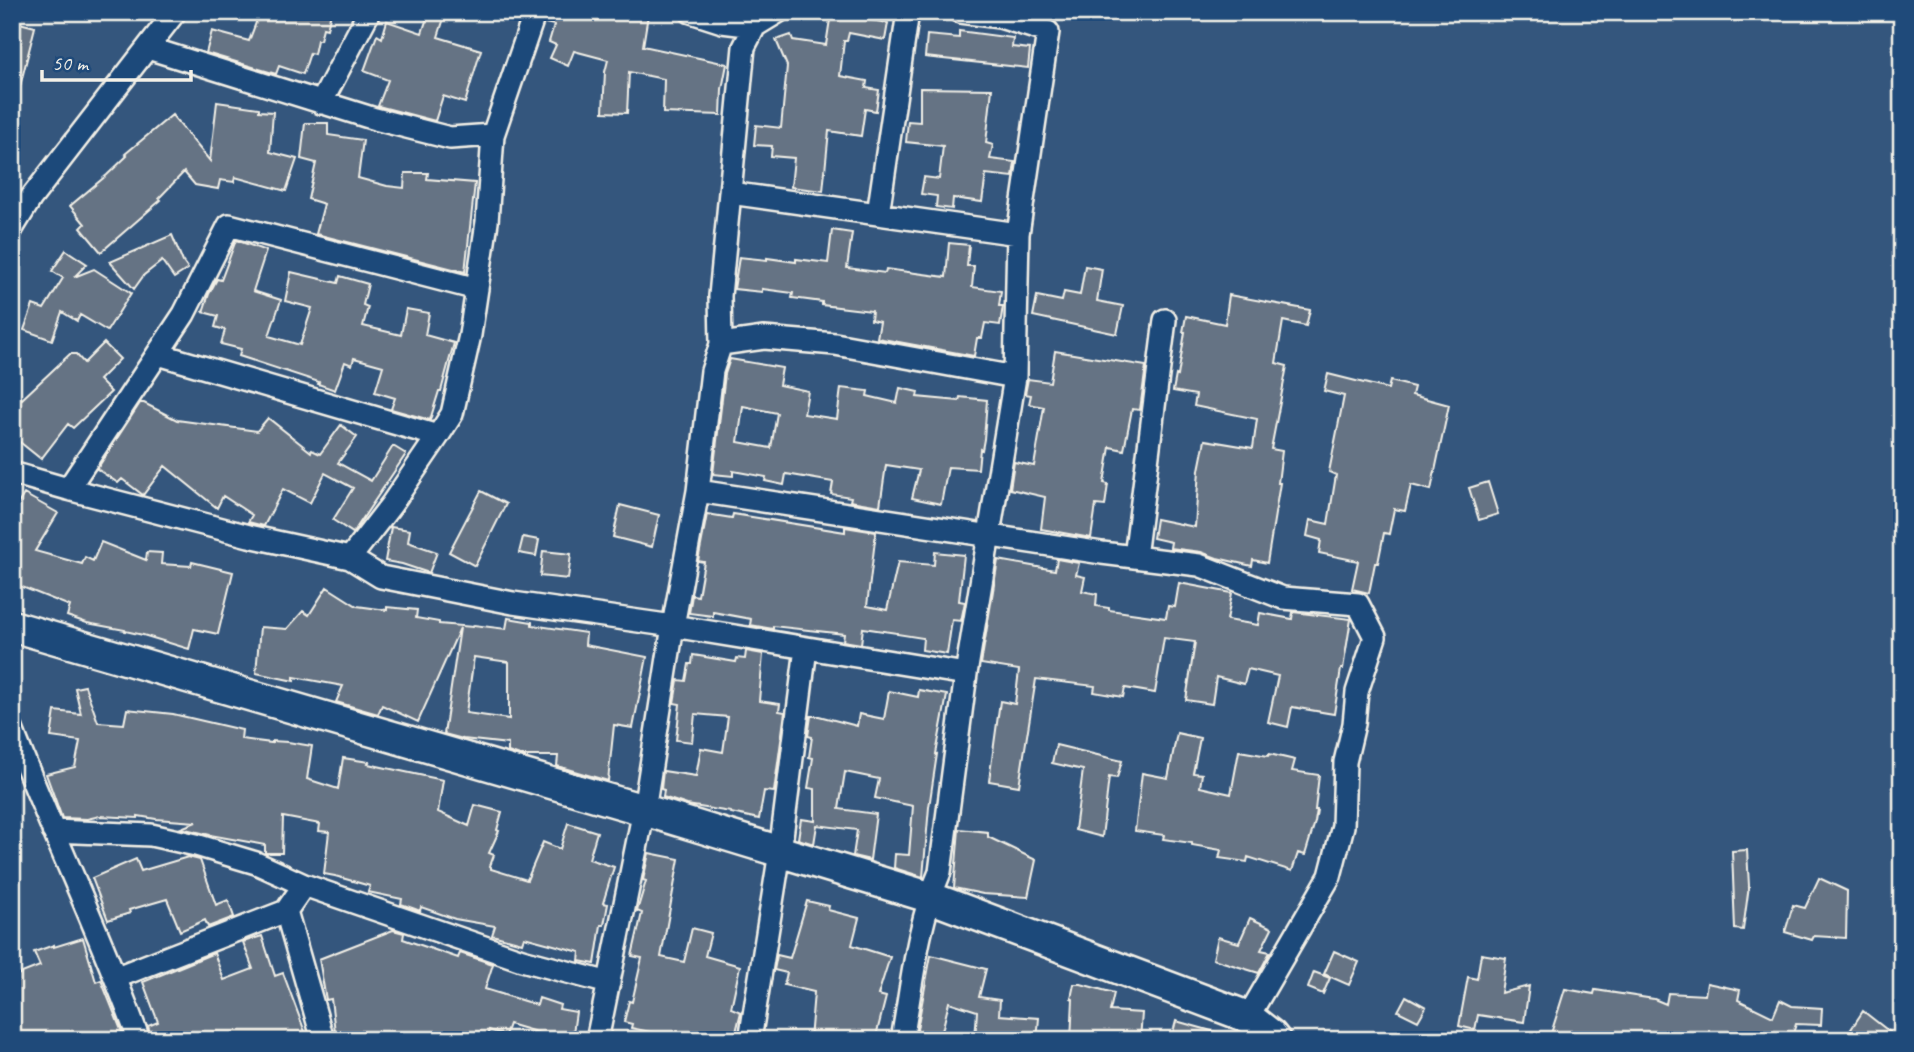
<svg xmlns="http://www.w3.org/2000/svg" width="1914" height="1052" font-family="Caveat,sans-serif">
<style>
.building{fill:#657384;stroke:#f4f1e8;stroke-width:2;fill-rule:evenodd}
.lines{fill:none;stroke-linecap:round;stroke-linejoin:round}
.street-casing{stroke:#f4f1e8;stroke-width:26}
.secondary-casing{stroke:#f4f1e8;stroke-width:35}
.street{stroke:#1f4a7a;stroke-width:21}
.secondary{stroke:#1f4a7a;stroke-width:30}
</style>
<rect width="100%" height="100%" fill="#34567d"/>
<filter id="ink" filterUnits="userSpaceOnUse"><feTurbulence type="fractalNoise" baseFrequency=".0143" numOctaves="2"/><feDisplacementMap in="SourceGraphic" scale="14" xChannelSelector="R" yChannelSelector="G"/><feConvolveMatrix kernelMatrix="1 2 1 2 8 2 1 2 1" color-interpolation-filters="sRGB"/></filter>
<g filter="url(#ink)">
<!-- building -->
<path class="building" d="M260 12H331L327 29 323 28 320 40H317L314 54 310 53 303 74 279 66 276 74 206 53 212 31 249 41Z
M429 12H446L438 37 481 50 465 103 443 96 435 121 378 106 388 80 364 71 377 35 382 38 387 21 422 33Z
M548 12H602L620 16V12L648 15 643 46 727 64 722 89 721 115 663 113 664 79 629 72 627 113 603 112 605 72 608 60 574 51 568 66 550 58 556 45 549 42 554 25 545 23Z
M831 13 888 23 885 40 849 33 847 41H844L840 76 867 81 866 88 879 90 876 111 865 109 861 136 829 131 823 191 791 187 794 158 771 156 772 146 754 145 756 125 781 128 787 66 776 40 791 35 793 40 826 45Z
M12 21 35 27 18 94H12Z
M959 31 1013 38 1012 47 1030 49 1028 68 925 57 927 35 959 38Z
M920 88 992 89 986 143 993 145 990 159 1015 162 1013 177 986 174 982 202 953 198 952 209 936 207 937 196 921 194 924 177 939 179 943 146 906 142 908 121 920 122Z
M217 102 259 108V111L273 112 270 152 297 159 286 191 235 177 234 182 220 180 218 189 195 185 184 172 159 198 161 200 101 252 81 228 85 224 70 206 107 175 127 156 125 154 172 115 210 161Z
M305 123H328V135L363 140 358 178 387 186 404 188 405 173H428L427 179 475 183 465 272 316 234 324 204 308 199 316 163 301 159Z
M832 230 852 233 847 268 885 273 886 269 946 277 949 243 969 245 967 266H974L972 287 1001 291 999 306H1003L1000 325 985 323 982 338H977L974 356 877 338 880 322 871 320 872 311 822 305V302L792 298 793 293 762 289V292L734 289 739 257 767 260V258L796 262V259L828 263Z
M172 235 183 262 188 269 174 278 162 261 144 275 134 289 110 262Z
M236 240 266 251 253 291 281 300 269 336 300 345 312 308 285 301 291 272 338 283 340 276 368 284 363 305 368 307 363 326 401 335 406 309 429 313 425 335 454 343 441 391H439L430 420 391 409 395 398 375 392 383 366 354 358 352 365 345 362 335 390 318 384 319 382 239 356 241 349 221 344 225 330 215 327 218 316 203 312 209 294 217 279 221 280Z
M66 250 87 264 74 277 94 269 131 293 107 331 80 315 77 321 62 312 52 340 24 330 33 305 44 309 63 278 52 271Z
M1085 266 1102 269 1097 301 1123 306 1117 334 1033 316 1037 296 1062 301 1064 292 1080 295Z
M1229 295 1310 310 1306 326 1283 321 1276 363 1287 366 1271 449 1282 451 1278 483H1280L1267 563 1253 560 1252 566 1217 558 1201 552 1170 548 1171 542 1153 538 1156 519 1195 527 1199 470 1205 440 1253 448 1257 419 1194 406 1196 395 1173 391 1176 375 1178 376 1185 332H1183L1186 316 1225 324Z
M104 343 120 359 99 380 111 392 73 428 68 424 41 459 16 439 15 445 12 444V394L22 399 70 354H76L84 363Z
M1055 351 1146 366 1140 410 1132 409 1124 450 1110 447 1104 483 1108 484 1105 506 1096 505 1091 538 1041 529 1045 497 1010 489 1014 462 1034 466 1044 407 1029 404 1031 395 1025 394 1028 379 1050 382Z
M730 359 782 368 779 385 808 391 804 414 837 419 841 388 868 391 867 396 897 403 900 388 918 392 917 397 959 401 960 397 987 400 984 439 982 450 980 449 978 469 948 467 941 504 912 498 919 470 886 465 880 506 850 501 851 497 831 494 833 482 786 474 784 485 765 481 766 477 733 471V476L713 474 725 374ZM743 406 777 413 771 448 738 442Z
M1328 374 1388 389 1390 381 1414 387 1412 395 1449 405 1431 490 1411 485 1405 511 1394 509 1389 534 1384 533 1378 563H1375L1369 593 1352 589 1358 561 1319 553 1321 540 1307 536 1310 520 1328 524 1336 475 1329 472 1344 396 1324 391Z
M140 403H144L177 420 257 431 268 418 311 452 312 450 320 454 341 425 357 437 338 463 371 481 393 446 406 454 353 533 333 520 353 488 325 473 310 503 283 489 264 526 248 522 252 515 223 496 217 508 165 466 143 495 122 479 118 483 97 469Z
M1488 482 1498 514 1479 520 1469 488Z
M481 491 506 504 475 566 449 552Z
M24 494 58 513 35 551 82 564 85 557 93 561 101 542 146 560 147 552 162 553 161 564 191 566 192 562 233 572 218 634 194 629 189 649 143 635 125 631V630L87 623 67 616 70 606 12 583V514Z
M620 505 659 515 652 547 613 537Z
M707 514 732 518 733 514 845 532V527L876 532 867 606 887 610 898 562 934 565 935 552 964 555 959 601 965 602 961 621 952 620 947 654 922 650 923 638 897 634V633L863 628 861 644 843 641 844 634 773 626V629L750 625 751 619 713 612V616L689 613 692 595 698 596 704 562 698 561Z
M391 527 410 530 408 542 437 552 429 573 402 564 385 561Z
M523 537 539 540 536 556 519 553Z
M543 551 571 554 568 579 540 576Z
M1057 559 1079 563 1076 575 1085 577 1082 591 1097 594 1096 606 1109 608V610L1166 618 1168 606 1175 607 1179 583 1232 593 1227 620 1258 625 1260 613 1292 619 1293 612 1351 619 1343 669H1341L1334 714 1292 707 1288 727 1268 722 1278 676 1248 669 1244 684 1216 677 1212 704 1186 700 1195 642 1164 638 1155 693 1125 688 1123 697 1094 692 1095 686 1036 679 1019 786 989 781 1000 701 1015 704 1019 670 981 664 998 560 1055 570Z
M327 587 357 606 387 610V607L417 610 416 618 439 622V624L473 627 474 625 506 629 508 618 532 622V625L586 633 585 645 647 657 633 728 614 725 608 781 557 766 558 756H520L508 752V744L463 739 444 734 460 628 418 722 382 705 378 714 336 702 343 686 294 677V681L256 673 260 627 287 629 303 611 309 615ZM474 657 509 662V719L466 713Z
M746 651 763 654 759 701 780 704 779 711 785 712 774 792 764 791 759 819 731 813V812L687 805 663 797 664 790 661 789 663 771 696 776 701 748 723 752 728 717 695 714 692 742 676 740 680 704 674 703 678 680 686 681 689 664H692L693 655 736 662 737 658 745 659Z
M85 686 98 722 124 724 127 709 173 714 242 730 241 739 272 743V741L288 742 312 746 307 779 338 789 343 758 369 762 368 764 443 780 438 812 469 826 475 805 502 812 497 830 499 831 489 853 494 855 490 866 491 867V869L527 880 543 842 560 849 568 823 597 832 589 859 614 867 603 903 608 904 604 925H601L595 964 579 961 580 952 524 937 522 943 492 935 495 926 455 919 421 907 420 911 415 909 401 904 402 899 368 892 370 886 335 876 324 874 329 832 319 831 320 824 283 817 282 853H265V845L210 835 181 828 196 822 156 819 138 816V818L100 816 87 819 62 818 46 774 75 767 80 741 51 737 55 711 81 714 75 688Z
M919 690 947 695 936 754H937L929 807 923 877 894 868 895 854 909 855 913 806 875 798 879 779 845 772 839 809 876 814 870 860 853 856 857 830 817 825 814 844 798 839 801 819 815 821V789L808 788 813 758 809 757 812 737 808 736 811 716H819L857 726 859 714 884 719 889 691 918 697Z
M1177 733 1200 738 1193 773 1202 774 1200 787 1231 794 1239 751 1268 756 1269 754 1295 760 1292 771 1319 775 1315 810H1317L1315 822 1305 855 1298 853 1292 871 1248 857 1247 862 1219 858 1221 850 1192 845V843L1163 839 1164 835 1135 831 1142 773 1168 778Z
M1056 745 1122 761 1117 778 1109 777 1102 837 1075 830 1083 770 1052 763Z
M959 829 988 832V837L1036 860 1028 897 983 894 954 888Z
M1747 850 1749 886 1743 930 1735 929 1732 851Z
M649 853 679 859 661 957 684 962 692 928 711 933 705 956 740 966 731 1008 741 1012 734 1040H659L660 1034 631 1028 632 1024 624 1022 629 1001 632 1002 642 958 632 956 642 913 637 911 646 881 643 880Z
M188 857 200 860 216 905 228 900 234 917 208 927 205 920 180 931 167 899 129 910 130 913 108 920 92 878 136 859 141 871Z
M1819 878 1847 891 1846 938 1814 936 1812 940 1785 932 1793 905 1805 908Z
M807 901 829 906 828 910 859 918 852 945 890 957 878 995 886 997 875 1040H810L814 992 784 985 787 973 774 970 777 955 790 958Z
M1250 918 1272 928 1261 950 1270 952 1259 973 1213 959 1218 937 1239 943Z
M393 930 404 933 403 939 458 958 460 953 493 964 485 989 537 1005 539 998 560 1005 559 1009 576 1012 572 1040H552L553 1037 509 1024 505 1035 489 1030 486 1040H475L447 1033 444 1040H336L331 999 326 1000 319 959Z
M262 936 275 976 283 973 308 1040H152L148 1026 158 1022 143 982 214 953 224 980 253 969 243 942Z
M83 938 96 982 101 980 123 1035 110 1040H12V977L40 966 34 952 54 945V947Z
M1334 951 1359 962 1349 985 1324 974Z
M1481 954 1506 958 1501 993 1529 986 1524 1022 1478 1015 1475 1030 1459 1026 1468 977 1477 979Z
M931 955 986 969 979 997 1000 1000 999 1015 1039 1018 1037 1040H975L977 1011 949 1002 940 1040H915Z
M1314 972 1330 978 1323 994 1308 988Z
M1707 983 1740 990 1738 1000 1773 1017 1780 1000 1792 1006 1822 1008 1821 1025 1796 1024 1791 1040H1746L1747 1038 1701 1035 1702 1040H1549L1565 989 1594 994 1595 990 1654 999 1666 1004 1668 993 1705 995Z
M1074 984H1081L1114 993 1110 1011 1142 1013 1140 1040H1071L1073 999 1071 998Z
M1406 996 1426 1007 1418 1021 1398 1011Z
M1863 1011 1900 1040H1844Z
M1176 1021 1226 1035 1225 1040H1185L1172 1036Z"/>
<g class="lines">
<!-- street casing -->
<g class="street-casing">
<path id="street" d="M691 12 722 22 755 26
M960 12 1000 17 1048 32 1018 234 1015 377
M148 48 375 119 450 138 493 135
M321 103 369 12
M730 193 1018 234
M878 214 908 12
M12 229 31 198 175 12
M721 344 764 338 835 344 1015 377 966 674 940 872C917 925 912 984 902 1040
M158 354 438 436 391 505 350 558
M438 436 452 414 470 335 487 222 493 135 535 12
M12 473 68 489 184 314 229 225 477 289
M68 489 249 536 350 558 381 577 513 603 673 626 966 674
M698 491 1102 553 1199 565 1283 598 1358 604 1375 637 1357 692 1354 724 1345 762 1343 826 1330 876 1248 1017
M1135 557 1165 320
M12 729C52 834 101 934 139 1040
M53 831 151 835 196 845 256 863 304 885 522 960 609 983
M286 911 323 1040
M117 977 286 911 304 885
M597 1040 644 810 673 626 698 491 712 371 721 344 720 296 744 47 755 26 778 12
M750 1040 780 852 806 648"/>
</g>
<!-- secondary casing -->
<g class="secondary-casing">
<path id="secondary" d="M12 626 644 810 929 897 1248 1017 1271 1035 1275 1040"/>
</g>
<!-- street -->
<use href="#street" class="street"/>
<!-- secondary -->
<use href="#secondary" class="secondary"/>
</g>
</g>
<!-- margin -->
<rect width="1914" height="1052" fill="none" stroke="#1f4a7a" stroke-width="42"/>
<rect x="21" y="21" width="1872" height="1010" fill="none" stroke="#f4f1e8" stroke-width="2.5" filter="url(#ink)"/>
<!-- scale -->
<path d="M42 70v10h149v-10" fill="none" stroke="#f4f1e8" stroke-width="3.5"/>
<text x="52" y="70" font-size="21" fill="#f4f1e8" stroke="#1f4a7a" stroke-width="5" paint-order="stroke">50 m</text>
</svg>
